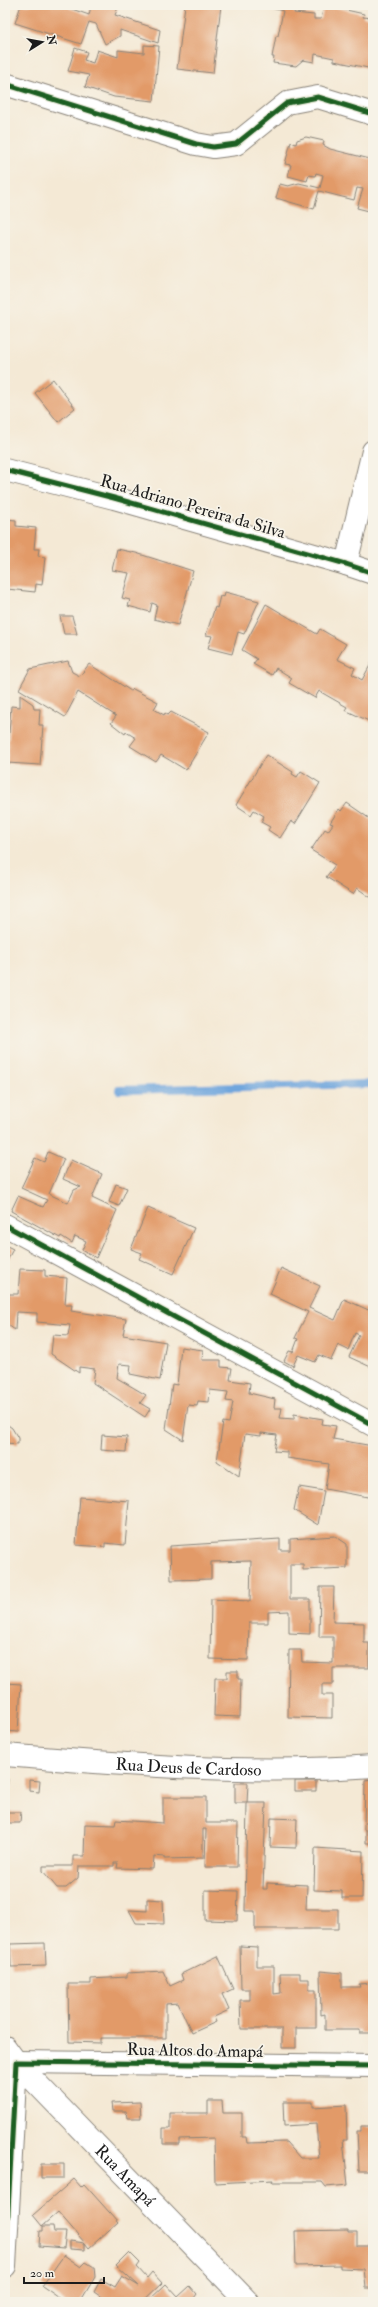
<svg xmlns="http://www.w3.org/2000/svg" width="378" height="2307" font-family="'IM FELL Double Pica',serif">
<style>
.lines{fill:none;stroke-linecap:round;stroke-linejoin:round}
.stream{stroke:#6fa6dd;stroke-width:8}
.building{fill:#e29a67}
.street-casing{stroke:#888278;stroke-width:24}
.street{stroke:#fff;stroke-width:22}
.cycleway-casing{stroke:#f7f3e8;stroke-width:8}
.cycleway{stroke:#1b5e20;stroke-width:5}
.labels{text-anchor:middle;stroke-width:3.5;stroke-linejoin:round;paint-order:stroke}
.street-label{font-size:17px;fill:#1c1c1c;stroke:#f7f3e8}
</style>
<rect width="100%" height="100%" fill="#f7f3e8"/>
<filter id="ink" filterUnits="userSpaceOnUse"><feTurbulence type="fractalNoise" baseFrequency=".025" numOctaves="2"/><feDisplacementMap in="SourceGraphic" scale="8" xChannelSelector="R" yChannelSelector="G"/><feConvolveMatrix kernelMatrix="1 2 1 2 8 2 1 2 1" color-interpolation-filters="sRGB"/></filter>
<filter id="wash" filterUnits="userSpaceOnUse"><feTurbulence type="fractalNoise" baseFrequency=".012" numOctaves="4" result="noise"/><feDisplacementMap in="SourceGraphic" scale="16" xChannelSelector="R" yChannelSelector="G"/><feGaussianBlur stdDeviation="0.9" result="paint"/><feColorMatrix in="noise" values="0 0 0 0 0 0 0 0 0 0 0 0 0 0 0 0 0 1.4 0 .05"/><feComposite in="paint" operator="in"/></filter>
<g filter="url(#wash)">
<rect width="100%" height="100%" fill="#f4e9d5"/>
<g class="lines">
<!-- stream -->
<path class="stream" d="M119 1090 373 1084"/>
</g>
<g id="blocks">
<!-- building -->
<path class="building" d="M21 5H70L69 8 89 15 91 6 87 5H119L115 15 160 30 158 43 120 30V36L105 44 96 24 89 22 81 44 15 23Z
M185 5H221L213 73 177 69Z
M268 5H296L294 13 314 15V19H321L324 5 364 14 363 17 373 18V69L334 61V58L315 54 314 62 303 60 296 66 273 63 274 57H272L276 36H278L283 11 267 7Z
M297 5H319L318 10Z
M144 45 159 46 154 101 114 97 85 87 89 75 68 71 75 48 87 52 84 60 93 63 97 50 118 57V50L144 53Z
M306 137 324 141 323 145 330 149 370 159 371 155H373V212L357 208 363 189 357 188 354 200 319 191 314 209 276 198 280 184 288 186 299 183 320 188 323 175 316 173 315 176 309 175 307 181 288 176 291 165 285 164 291 142 296 144 297 140Z
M53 379 75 408 58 422 35 393Z
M5 519 16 520V526L36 528 34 549H39L38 556 45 557 42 585 36 584 35 592 7 589V584H5Z
M117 549 136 553 193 571 178 625 154 619 157 605 152 603 150 612 128 606 130 600 122 598 129 573 112 570Z
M225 592 259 601 244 634 238 632 232 654 208 648 212 636 206 635 215 607 217 608 220 596 224 597Z
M266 604 317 634 320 629 346 644 337 659 355 668 352 674 362 680 373 660V723L345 710 347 707 319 691 315 698 289 683 292 678 276 668 272 675 253 664 257 659 242 650Z
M60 616H72L77 634H64Z
M68 661 72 672 80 676 89 664 131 691 133 689 158 702 154 709 164 715 165 713 168 715 171 712 209 732 186 770 161 755 156 762 130 746 136 738 126 732 125 734 111 723 116 716 78 692 65 717 19 689 30 669Z
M20 695 33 704 34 709H40L39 725H43L40 765 7 763 11 706 20 707Z
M266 755 293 772 292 774 297 777 301 771 320 783 295 824 291 821 280 838 268 830 270 827 261 822 264 816 254 810 251 815 236 805Z
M347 803 373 821V899L357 888 353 894 326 877 335 865 311 850 325 829 328 831 333 824 330 823 339 809 341 811Z
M48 1152 64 1159 49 1194 68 1203 74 1190 81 1187 63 1179 71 1160 102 1174 92 1198 117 1210 96 1258 82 1250 86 1241 75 1236 72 1243 61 1236 60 1238 11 1211 18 1196 43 1207 47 1200 21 1188 35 1158 44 1162Z
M116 1184 127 1188 119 1206 109 1202Z
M148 1208 194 1228 173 1274 139 1259 142 1253 131 1249Z
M5 1245 13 1249 5 1265Z
M281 1268 320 1286 309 1308 335 1320 344 1299 373 1312V1368L349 1357 359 1335 355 1333 348 1350 338 1345 331 1360 319 1355 315 1362 298 1355 293 1366 284 1361 289 1351 293 1352 298 1339 295 1338 308 1312 270 1294Z
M20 1269 45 1270V1276L67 1278 65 1305H72L71 1311 126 1319 123 1335 166 1342 160 1380 130 1374 131 1365 119 1364 117 1378 146 1395 140 1403 150 1409 145 1417 93 1383 95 1369 79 1367V1373L51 1354 53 1335 68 1336 70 1325 37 1322V1313L16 1312 15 1330 5 1323V1294H18Z
M181 1347 203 1350 202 1360H221V1367L232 1368 230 1380 250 1383 249 1393 275 1399 274 1408H282L280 1418 294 1419V1414L323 1419 322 1424 336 1426 333 1439 373 1446V1498L325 1489 329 1464 287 1458V1452L274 1451 277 1435 261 1433V1436L245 1434 239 1476 217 1461 223 1422 229 1423 233 1402 226 1401 228 1392 210 1390 209 1402 198 1401 197 1406 188 1405 183 1440 166 1429 172 1384 177 1385Z
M5 1423 12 1428 18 1438V1444L5 1443Z
M102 1435 127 1437 126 1452 101 1450Z
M299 1487 324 1491 318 1525 294 1510Z
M80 1497 129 1501 125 1545 105 1543V1547L76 1545Z
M335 1536 347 1544V1568L303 1570V1564H290V1599H310V1634L289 1633V1611L268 1612V1623H249L248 1660 210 1659 211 1599 250 1601 251 1561 211 1562V1579L171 1580 170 1546 280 1539V1550H290V1539Z
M320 1587H334L333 1622 364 1623V1643H369V1668H333V1684H322V1695H332V1718L288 1717 289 1650H301L302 1662 333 1663V1637H319Z
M227 1671H238V1679H241L240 1717 214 1716 215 1678H227Z
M5 1683 21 1684 18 1732 5 1731Z
M372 1683H373V1702H372Z
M5 1779H8L6 1803H5Z
M373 1779V1843H366V1830H364L365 1780Z
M29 1780 40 1781 39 1792 29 1791Z
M295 1781H316V1791H295Z
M235 1783H248L247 1803H235Z
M163 1797H206V1823H238L237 1867H205L206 1829H203V1858L164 1859V1857L154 1856 153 1869 117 1868 118 1863H114V1866H79L78 1878 66 1888H57L43 1871V1866H73V1856H84L85 1824 115 1825 116 1820 163 1823Z
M247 1803H266L263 1889H267V1883L307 1885 306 1909H338V1929H255V1911H245Z
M5 1812H21L20 1823H5Z
M271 1818 297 1819 296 1848 270 1847Z
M315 1848 363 1851 362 1898H342V1891L314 1890Z
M205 1890 238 1891 237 1921 205 1920Z
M147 1899 163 1900 164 1924 136 1923 129 1910 147 1911Z
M45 1943 46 1966 11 1967 10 1944Z
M240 1946 257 1947V1966H274V1994L281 1993 280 1973H300V1979H309V1990H316V2028H296V2048H282V2029H241L240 2000H250V1989H241Z
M218 1956 233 1989 222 1994 229 2010 214 2017 216 2022 192 2033 178 2003 166 2004V2038H100V2043L69 2042 68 1984H91V1979L127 1977V1973L163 1971 170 1986 183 1980 181 1974Z
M320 1971 342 1973V1987H360L359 1984 373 1983V2033H360V2030H325V2014L321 2015Z
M208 2101H222L223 2113H242V2137H246L247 2143 286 2142 300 2158H319L316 2124 284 2126 283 2102H313V2107L346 2105 347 2140H343L348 2185 326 2187 322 2182H272L273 2180 215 2183 214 2138 179 2139V2144H163V2128H170V2113H208Z
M140 2102 141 2118H127L126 2111H113L112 2103Z
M361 2126H373V2171H359L357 2131H361Z
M41 2164H64V2178H41Z
M74 2179 81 2187 84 2184 118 2222 89 2248 85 2243V2250L70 2249V2241L85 2243 58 2212 42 2226 33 2215Z
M43 2226H53L54 2232H66L64 2248 39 2246 40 2231H43Z
M348 2230V2232H357V2246H373V2288H366L364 2269 340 2268V2265L296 2266 295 2231Z
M129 2252 140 2263 137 2267 147 2278 152 2272 162 2283 142 2302 99 2300 100 2296 94 2292 101 2279 115 2287 122 2276 139 2286 116 2265Z
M64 2255 81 2267 86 2262 94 2267 95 2277 80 2302H65L42 2286Z
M166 2284 178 2297 190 2286 197 2294 191 2302H147Z"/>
</g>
</g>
<g filter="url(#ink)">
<use href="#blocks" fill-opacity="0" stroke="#888278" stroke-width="1"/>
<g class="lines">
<!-- street casing -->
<g class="street-casing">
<g id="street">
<path d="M5 84 196 144 213 147 236 144 287 103 318 97 373 114"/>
<path d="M5 470 114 498 346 564 373 573"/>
<path d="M346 564 373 451"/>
<path d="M5 1225 373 1425"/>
<path id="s1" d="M5 1755C127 1765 251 1775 373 1766"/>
<path id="s2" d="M5 2047 16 2062 248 2302"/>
<path d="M5 2266 16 2062 373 2066"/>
</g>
</g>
<!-- street -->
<use href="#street" class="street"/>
<!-- cycleway casing -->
<g class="cycleway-casing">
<path id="cycleway" d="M5 84 196 144 213 147 236 144 287 103 318 97 373 114
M5 470 114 498 346 564 373 573
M5 1225 373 1425
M5 2266 16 2062 373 2066"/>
</g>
<!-- cycleway -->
<use href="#cycleway" class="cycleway"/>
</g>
</g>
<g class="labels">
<!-- street labels -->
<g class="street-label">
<text transform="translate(193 506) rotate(16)" y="6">Rua Adriano Pereira da Silva</text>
<text dy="6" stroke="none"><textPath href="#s1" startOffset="184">Rua Deus de Cardoso</textPath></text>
<text transform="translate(195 2050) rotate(1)" y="6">Rua Altos do Amapá</text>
<text dy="6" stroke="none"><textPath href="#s2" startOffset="176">Rua Amapá</textPath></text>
</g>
</g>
<!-- margin -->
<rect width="378" height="2307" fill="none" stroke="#f7f3e8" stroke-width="20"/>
<!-- north arrow -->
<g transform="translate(42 42) rotate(79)" stroke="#f7f3e8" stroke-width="3" paint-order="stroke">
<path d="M0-3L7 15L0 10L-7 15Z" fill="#1c1c1c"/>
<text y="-6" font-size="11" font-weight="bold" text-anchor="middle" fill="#1c1c1c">N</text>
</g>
<!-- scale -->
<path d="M24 2277v6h80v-6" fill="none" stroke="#1c1c1c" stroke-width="2"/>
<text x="30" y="2277" font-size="12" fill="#1c1c1c" stroke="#f7f3e8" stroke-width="3" paint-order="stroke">20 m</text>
</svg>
